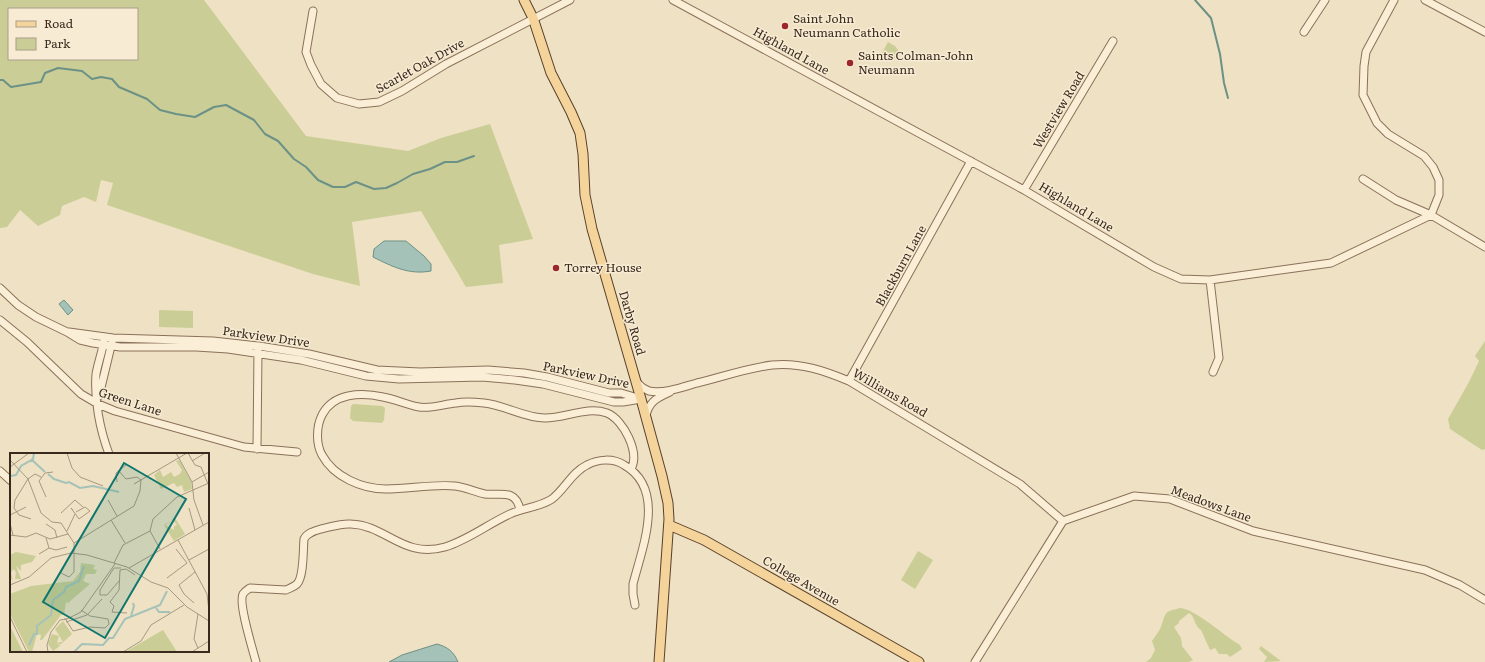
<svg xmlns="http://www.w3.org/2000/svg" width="1485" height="662" font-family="Literata,serif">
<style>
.green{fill:#cace96;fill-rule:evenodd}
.water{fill:#a5c2b9;stroke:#6c9186}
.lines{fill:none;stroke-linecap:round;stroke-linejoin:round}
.stream{stroke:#6c9186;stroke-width:2}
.minor-casing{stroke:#8a7159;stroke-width:9}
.major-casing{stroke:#58402d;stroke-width:11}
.minor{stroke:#faeed7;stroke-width:7}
.major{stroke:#f4d49a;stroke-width:9}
.poi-dot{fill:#9b272c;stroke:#f7ebd3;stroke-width:1.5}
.labels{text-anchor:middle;stroke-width:3;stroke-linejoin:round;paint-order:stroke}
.poi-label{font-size:12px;fill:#3a2a1e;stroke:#f7ebd3;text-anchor:start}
.street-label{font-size:12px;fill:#3a2a1e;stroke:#f7ebd3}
.inset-river{fill:none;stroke:#a5c2b9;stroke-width:2}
.inset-road{fill:none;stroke:#a79881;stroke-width:1}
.view{fill:#0f766e;fill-opacity:0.15;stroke:#0f766e;stroke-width:2}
.inset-edge{fill:none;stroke:#3a2a1e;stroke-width:2}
</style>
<rect width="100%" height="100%" fill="#efe1c3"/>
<!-- green -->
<path class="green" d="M0 0H204L306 136 408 151 441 138 490 124 533 239 499 245 503 283 466 287 421 211 352 222 360 286 313 274 107 205 113 183 101 180 96 202 84 197 62 206 60 215 38 226 20 210 7 227 0 228ZM9 9H137V59H9Z
M888 42 895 46 898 50 894 60 882 53Z
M159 310 193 311V328L159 327Z
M1485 341V449L1482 450 1450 429 1448 419 1469 382 1479 361 1475 356Z
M353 404 382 406 385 408 384 420 382 423 353 421 350 418 351 406Z
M918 551 933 560 915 589 901 580Z
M1180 608C1195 609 1222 634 1237 643L1240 645 1242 649 1230 657 1227 654H1219L1215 648 1210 650 1201 630C1194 626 1195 616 1189 613L1179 621V623L1174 627 1181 638 1182 646 1193 660 1189 662H1146L1151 658 1155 650 1152 641C1155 636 1159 632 1161 627 1166 613 1163 612 1180 608Z
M1261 646 1281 661 1264 662 1267 657 1259 649Z"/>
<!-- water -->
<path class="water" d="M384 241H406L424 256 431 264V271C409 275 393 267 373 257L374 249Z
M64 300 73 310 68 315 59 304Z
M437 644C448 647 454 652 458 662H389L402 655Z"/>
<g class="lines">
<!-- stream -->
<path class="stream" d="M1195 0 1211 18 1220 54 1224 83 1228 98
M0 80H3L11 87 41 82 45 73 58 68 82 71 92 79 101 77 112 79 119 87 147 99 160 110 176 114 195 117 214 107 226 105 254 120 265 134 278 141 294 159 306 167 318 180 333 187H345L356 182 374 189 386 188 397 183 413 174 430 169 445 162H457L474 156"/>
<!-- minor casing -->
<g class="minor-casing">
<path id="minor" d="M673 0 1024 190 1154 267 1181 279 1210 280 1331 263 1431 215
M1394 0 1366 52 1364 66 1363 95 1377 123 1388 134 1424 156 1433 167 1439 180V195L1431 215
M1425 0 1485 32
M313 11 306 52 311 65 321 84 337 98 359 104 379 102 402 91 446 64 570 0
M1304 32 1325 0
M1363 179 1396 200 1431 215 1485 247
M1024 190 1113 41
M1210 280 1219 358 1213 372
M0 288 18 305 36 317 67 332 80 340 93 343 120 347H196L228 349 301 360 366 376 399 379 482 377 515 380 543 384 614 402H623L641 399
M0 320 27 342 81 394 98 404 115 411 244 447 297 452
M69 332 113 338 213 341 259 346 309 354 377 370 420 372 488 370 524 373 547 377 609 393H621L638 398
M104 341C102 352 98 363 96 374 94 400 100 430 109 454
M849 381 971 161
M637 382C640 386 644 389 649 391 664 394 683 387 697 383 722 377 747 368 772 365 800 362 825 371 849 381L1020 484 1063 521
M99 396 112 342
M646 417C648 402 657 398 670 392
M257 449 258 349
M0 471 11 481
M520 510C516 488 500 496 485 494 475 492 465 487 455 486 432 484 409 489 386 489 362 489 334 477 322 455 316 444 316 427 322 415 333 393 361 392 383 397 395 399 407 405 419 407 431 409 444 404 456 403 465 401 475 402 484 403 505 405 524 418 545 418 566 418 587 406 607 413 624 420 640 453 631 469
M256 662C253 650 238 603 243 594 245 591 247 590 250 588L286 590C290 588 294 587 297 584 304 577 303 549 304 539 307 533 314 531 321 529 331 527 341 523 351 524 386 525 403 559 445 547 468 540 488 524 510 514 523 508 540 507 552 499 565 489 572 472 587 465 598 459 613 458 624 465 667 489 642 548 633 584V594L635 605
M975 662 1063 521 1134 496 1170 499 1253 531 1425 570 1460 585 1485 600"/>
</g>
<!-- major casing -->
<g class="major-casing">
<path id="major" d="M524 0 533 18 551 73 571 112 580 133 583 154 585 195 592 229 641 399 662 476 668 503 669 519 659 662
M669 525 704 540 919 662"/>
</g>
<!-- minor -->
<use href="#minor" class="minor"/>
<!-- major -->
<use href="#major" class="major"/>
</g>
<!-- markers -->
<g class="poi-dot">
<circle cx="785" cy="26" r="4"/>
<circle cx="850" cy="63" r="4"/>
<circle cx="556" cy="268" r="4"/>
</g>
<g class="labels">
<!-- poi labels -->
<g class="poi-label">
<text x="793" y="23">Saint John<tspan x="793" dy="14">Neumann Catholic</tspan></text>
<text x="858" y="60">Saints Colman-John<tspan x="858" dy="14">Neumann</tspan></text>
<text x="564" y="272">Torrey House</text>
</g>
<!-- street labels -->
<g class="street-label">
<text transform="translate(791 51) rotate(29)" y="4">Highland Lane</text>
<text transform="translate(420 66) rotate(-29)" y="4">Scarlet Oak Drive</text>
<text transform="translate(1059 110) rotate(-59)" y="4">Westview Road</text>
<text transform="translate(1076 207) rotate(31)" y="4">Highland Lane</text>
<text transform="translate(901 266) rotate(-61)" y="4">Blackburn Lane</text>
<text transform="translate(632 323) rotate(74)" y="4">Darby Road</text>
<text transform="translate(266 337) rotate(8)" y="4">Parkview Drive</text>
<text transform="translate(586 375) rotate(12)" y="4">Parkview Drive</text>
<text transform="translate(890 393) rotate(30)" y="4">Williams Road</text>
<text transform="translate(130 402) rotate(18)" y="4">Green Lane</text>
<text transform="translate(1211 504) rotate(20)" y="4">Meadows Lane</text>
<text transform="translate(801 581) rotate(30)" y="4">College Avenue</text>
</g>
</g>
<!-- overview -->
<g transform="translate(10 453)">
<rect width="199" height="199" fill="#efe1c3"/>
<path d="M169 7 181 28 182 36 174 39 172 32 167 34 164 30 151 36 144 22 150 17 153 24 161 19 164 24 170 21 172 17 166 8ZM165 65 175 81 164 88 154 72 155 71 162 68 155 72 164 77V73L167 72 162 66ZM6 99 26 103 22 109 11 112V118L6 113 11 126H5L6 119 3 116 1 120 3 128 0 123V102ZM71 110 85 112 83 116 87 117 85 121H76L73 128 80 131 58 150 56 149 54 162H51L32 187H30L31 182 27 181 22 199H19L0 161V141L21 133 63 128 70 119ZM53 168 62 181 50 192 48 189H53L45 176ZM0 173 13 199H0ZM153 177 167 199H115ZM42 181 49 183 47 189 50 193 43 198 38 191Z" fill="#cace96"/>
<path class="inset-river" d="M21 6 35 19M38 21 44 26 56 30 59 29 70 35 83 33 109 39M0 23 6 22 11 13 23 6 24 0M146 155 149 159H160M121 163 124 153 123 150M19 192 24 181H27V173L41 162 43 147 54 139 56 134 69 128 74 113M64 199 72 191 93 192 99 185H103L115 166 150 152 157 138"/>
<path class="inset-road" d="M57 0 62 15 70 24 93 33M166 0 182 29 184 47 193 72M178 0 185 12 191 14 198 31M0 7 18 26 31 60 42 69 51 70 64 90V119L59 124 51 120M182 8 195 0M0 14 19 0M108 17 116 26 127 24 131 27M107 29 106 20 117 11M182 29 199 19M124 31 177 0M36 44 29 28 35 20 43 19M98 47 107 63M179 55 185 77M63 57 61 55 69 66 80 58 75 54 66 59M51 60 65 47 73 54M0 62 16 54M21 66 9 62 4 55 5 47 18 26 25 21 31 24M101 67 115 90M0 70 3 82M36 71 45 77 47 85M57 78 65 61M0 82 16 84 26 80 40 86 58 81M168 87 197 141 199 158M64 90 124 53 130 38 131 27M39 95 46 97 57 94M150 96 140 78 143 66 167 44 199 30M29 101 39 95 36 85M179 107 199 96M104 110 113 92 140 78M119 115 199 69M157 125 177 110 166 96M109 128 97 142H90V137L104 115H111M0 132 19 124 41 105 61 100 77 102 117 114 141 129 158 135 177 154 199 168M184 150 174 141 169 132 185 119M117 160 102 159 104 153 100 149 109 137 110 117 116 116 125 122M0 164 17 199M57 166 71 159 105 111M56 167 63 178 80 174 95 175 99 171 98 166 80 163 71 157M56 169 77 162 92 146M188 195 184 186 188 161M38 199 37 192 41 179 50 167 57 166H54M113 199 131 188 141 172 174 152M182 199 199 188"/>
<path class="view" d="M114 10 176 46 95 185 33 149Z"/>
<rect width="199" height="199" class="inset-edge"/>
</g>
<!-- legend -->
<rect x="8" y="8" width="130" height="52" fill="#f7ebd3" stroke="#ab9e8b"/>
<rect x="16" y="21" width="20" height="6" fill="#f4d49a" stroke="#ab9e8b"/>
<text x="44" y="28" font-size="12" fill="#3a2a1e">Road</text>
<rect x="16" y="38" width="20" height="12" fill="#cace96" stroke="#ab9e8b"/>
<text x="44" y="48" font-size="12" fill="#3a2a1e">Park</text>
</svg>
